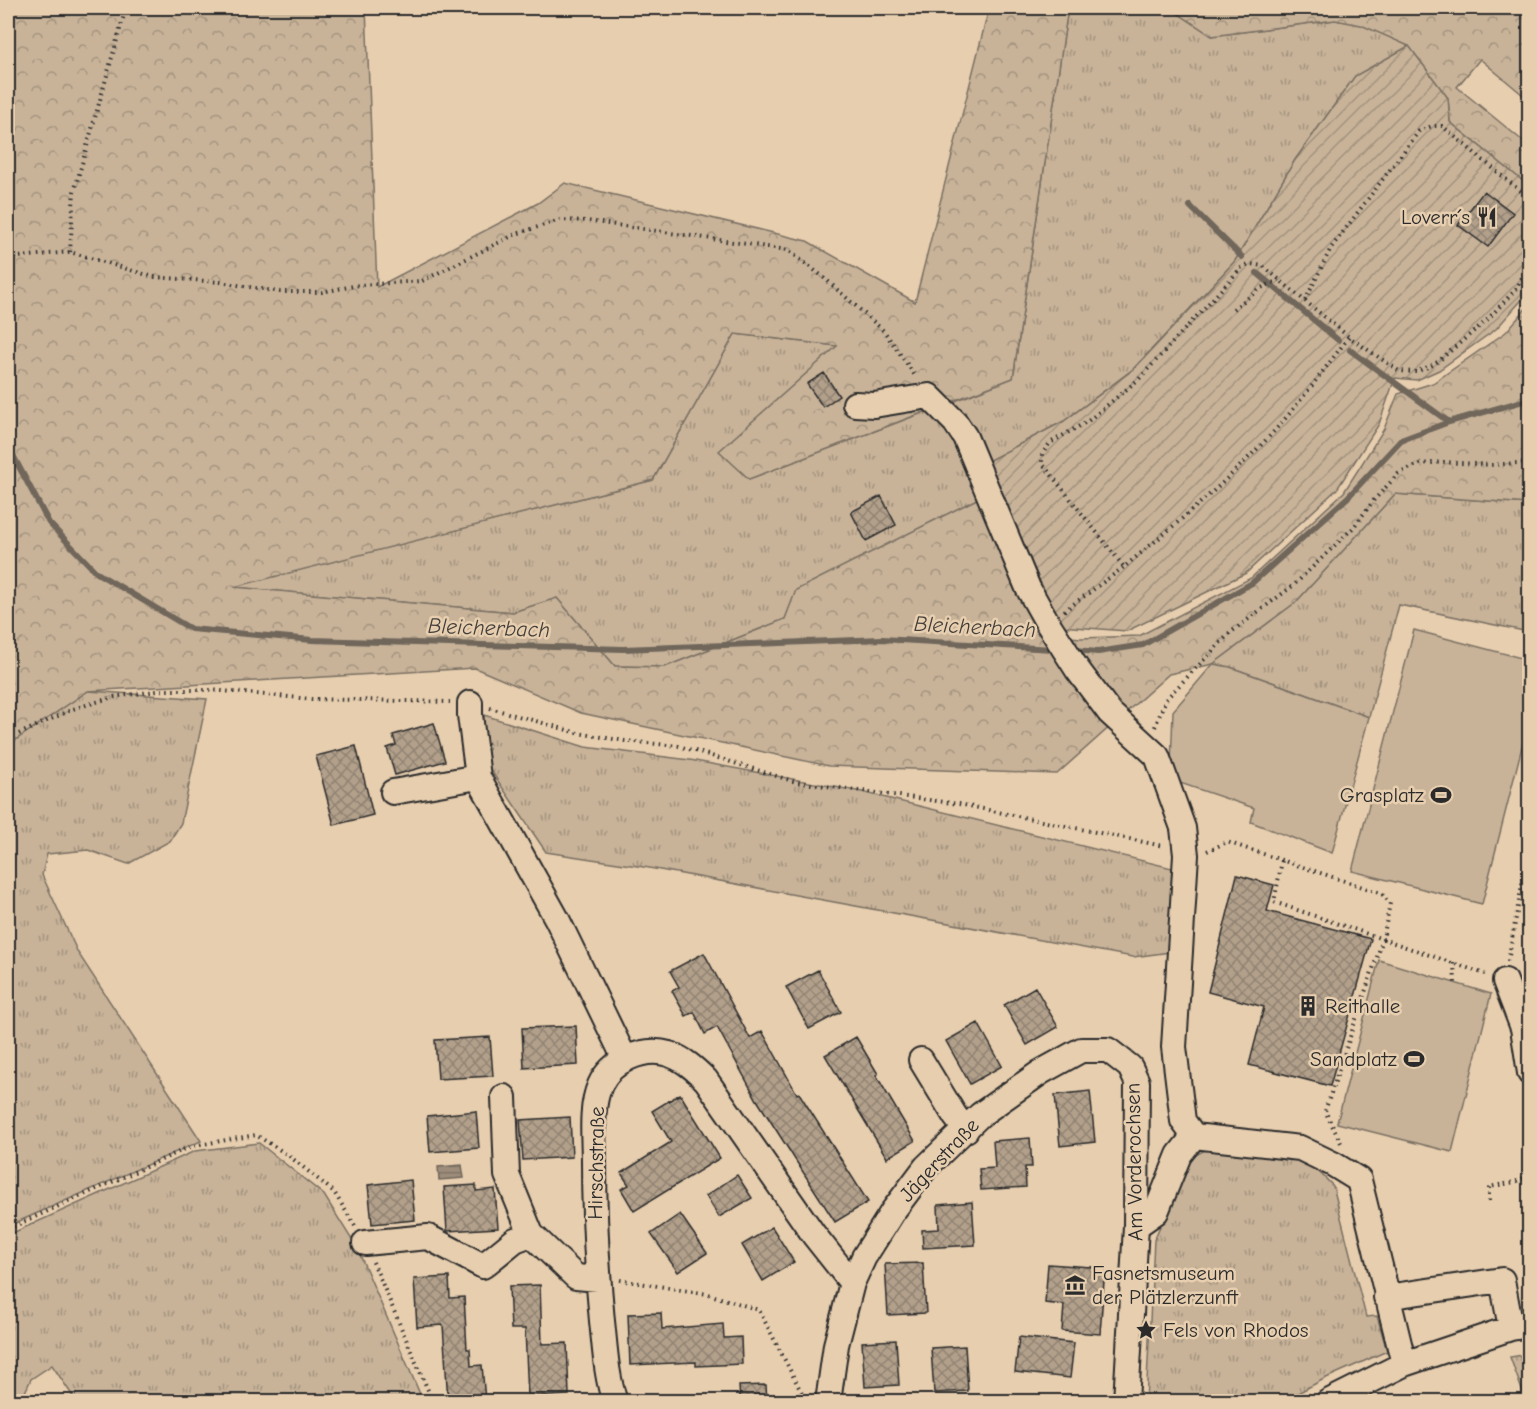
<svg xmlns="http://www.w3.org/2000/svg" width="1537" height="1409" font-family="'Comic Neue',sans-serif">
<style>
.grass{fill:url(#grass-tufts);stroke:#7a6f62;stroke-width:1.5}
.forest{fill:url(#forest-crowns);stroke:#7a6f62;stroke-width:1.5}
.garden{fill:url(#garden-furrows);stroke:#7a6f62;stroke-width:1.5}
.pitch{fill:#c8b399;stroke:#7a6f62;stroke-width:1.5}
.water{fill:url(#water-rules);stroke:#6f665a;stroke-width:1.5}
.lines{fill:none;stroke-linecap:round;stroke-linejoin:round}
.stream{stroke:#6f665a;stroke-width:6}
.building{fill:url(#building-cross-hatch);stroke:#2b2b2b;stroke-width:1.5}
.minor-casing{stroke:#2b2b2b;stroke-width:28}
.path{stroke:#2b2b2b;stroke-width:4;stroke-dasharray:1.5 4.5;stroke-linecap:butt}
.minor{stroke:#e7ceaf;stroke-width:24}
.labels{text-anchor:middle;stroke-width:5;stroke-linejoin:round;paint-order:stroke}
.poi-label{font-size:21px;fill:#2b2b2b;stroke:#e7ceaf;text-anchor:end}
.street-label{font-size:21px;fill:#2b2b2b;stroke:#e7ceaf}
.water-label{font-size:22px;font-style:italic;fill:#423f3b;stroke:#e7ceaf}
</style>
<defs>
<pattern id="grass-tufts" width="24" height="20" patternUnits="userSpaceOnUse" patternTransform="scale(1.5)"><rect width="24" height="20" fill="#c8b399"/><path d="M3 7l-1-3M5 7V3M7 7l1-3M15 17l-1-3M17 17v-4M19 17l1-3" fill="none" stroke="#a3927d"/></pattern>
<pattern id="forest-crowns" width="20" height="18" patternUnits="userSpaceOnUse" patternTransform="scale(1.5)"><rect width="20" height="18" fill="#c8b399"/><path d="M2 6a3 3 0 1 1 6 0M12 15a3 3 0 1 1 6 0" fill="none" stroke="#a3927d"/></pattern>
<pattern id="garden-furrows" width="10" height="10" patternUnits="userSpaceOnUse" patternTransform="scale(1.5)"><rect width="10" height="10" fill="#c8b399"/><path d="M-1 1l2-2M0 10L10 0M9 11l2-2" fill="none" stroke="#a3927d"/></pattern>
<pattern id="water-rules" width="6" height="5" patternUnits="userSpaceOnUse" patternTransform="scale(1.5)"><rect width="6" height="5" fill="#9d8d7a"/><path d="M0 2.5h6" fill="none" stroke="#807364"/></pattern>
<pattern id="building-cross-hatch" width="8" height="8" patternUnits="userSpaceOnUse" patternTransform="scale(1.5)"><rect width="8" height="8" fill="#b2a08b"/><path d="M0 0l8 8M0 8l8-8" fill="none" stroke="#918372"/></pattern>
</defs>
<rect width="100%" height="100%" fill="#e7ceaf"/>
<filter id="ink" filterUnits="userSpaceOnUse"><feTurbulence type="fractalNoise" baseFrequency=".0167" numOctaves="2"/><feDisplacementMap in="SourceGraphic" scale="12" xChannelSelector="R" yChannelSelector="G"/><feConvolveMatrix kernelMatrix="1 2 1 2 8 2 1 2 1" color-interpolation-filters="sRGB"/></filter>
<g filter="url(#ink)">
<!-- grass -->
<path class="grass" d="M1068 8H1170L1212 36 1335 20 1361 24 1409 46 1355 76 1295 160 1235 261 1133 369 1064 421 986 462 955 401 1013 378Z
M735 334 838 346 720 451 749 479 933 409 966 460 977 499 797 590 785 619 665 667 615 666 557 598 513 612 231 587 653 480Z
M1395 494 1529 504V632L1399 605 1369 717 1230 667 1213 664 1296 602Z
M88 691 207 699 181 823 170 841 128 864 88 850 47 854 42 875 78 953 201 1141 8 1226V745Z
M484 715 585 747 690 760 862 792 1172 868 1170 952 1133 957 644 867 546 852 483 759Z
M1220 1142 1305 1158 1333 1186 1366 1317 1377 1316 1387 1351 1324 1379 1283 1401 1146 1402 1154 1240 1190 1158Z
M259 1143 324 1195 357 1248 423 1401H76L52 1365 31 1379 21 1401H8V1235L195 1151Z
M1529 1354V1401H1526L1510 1357Z"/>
<!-- forest -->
<path class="forest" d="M8 8H366L377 287 538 203 565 183 807 241 915 302 989 8H1068L1013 378 749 479 719 451 837 346 735 334 653 480 234 587 513 612 557 598 615 666 665 667 785 619 796 590 977 499 1038 634 1081 638 1139 636 1251 578 1344 492 1384 429 1398 394 1433 383 1506 332 1529 305V504L1395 494 1296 602 1213 664 1169 674 1057 774 829 766 581 713 475 668 88 691 8 745Z
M1170 8H1523L1529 13V100L1480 59 1457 87 1529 146V186L1450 122 1448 98 1409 46 1361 25 1335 20 1212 36Z"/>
<!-- garden -->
<path class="garden" d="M1409 46 1448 98 1450 122 1529 186 1528 293 1496 329 1439 370 1417 380 1395 378 1379 424 1337 489 1246 573 1127 631 1060 626 986 462 1064 421 1134 369 1235 261 1295 160 1355 76Z"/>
<!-- pitch -->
<path class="pitch" d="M1414 630 1529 660V719L1482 904 1352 871Z
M1213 664 1230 667 1369 717 1332 853 1251 822 1254 808 1180 783 1171 765 1173 711Z
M1379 960 1491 994 1452 1152 1337 1123Z"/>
<!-- water -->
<path class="water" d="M462 1165 464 1178 439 1180 438 1167Z"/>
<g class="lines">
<!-- stream -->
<path class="stream" d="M1190 206 1242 257
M1257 273 1338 340
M1350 350 1449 422 1530 399
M8 446 49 523 97 573 191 629 312 640 623 649 882 639 1053 649
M1075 650 1098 652 1143 645 1252 583 1348 497 1401 440 1449 422"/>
</g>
<!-- building -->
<path class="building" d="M1484 191 1513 213 1488 247 1458 225Z
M824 373 839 396 823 407 807 384Z
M881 496 896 525 866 541 851 512Z
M434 723 445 761 395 775 387 748 396 745 393 735Z
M356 746 373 815 334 825 316 756Z
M1237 875 1274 885 1267 911 1371 939 1330 1086 1249 1065 1264 1007 1208 992Z
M704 953 750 1038 762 1031 797 1094 799 1093 868 1202 835 1222 757 1100 717 1027 705 1034 694 1012 686 1016 672 991 679 987 670 971Z
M818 970 841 1012 809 1029 786 987Z
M1035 987 1058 1027 1027 1045 1004 1005Z
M978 1023 1002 1066 970 1084 946 1041Z
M576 1026 578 1065 524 1068 522 1028Z
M490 1037 493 1076 438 1079 435 1040Z
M856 1037 878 1074 876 1075 915 1141 887 1158 825 1055Z
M1090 1091 1095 1142 1060 1146 1055 1095Z
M680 1094 720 1158 634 1211 621 1189 629 1185 621 1173 671 1142 652 1111Z
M476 1111 479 1148 430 1152 427 1116Z
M570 1117 572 1157 523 1160 520 1120Z
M1030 1138 1032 1167H1025L1026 1187 981 1190 979 1169 995 1168 993 1141Z
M737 1175 752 1198 719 1217 706 1196Z
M411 1180 415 1220 372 1224 368 1185Z
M476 1185V1191L495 1189 498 1228 447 1231 444 1187Z
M972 1202 975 1245 923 1248 922 1230 939 1229 938 1205Z
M680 1214 707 1253 678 1272 651 1234Z
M772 1227 794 1262 763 1281 742 1245Z
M923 1263 926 1313 888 1315 885 1264Z
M1048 1264 1105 1268 1100 1334 1062 1331 1064 1305 1045 1303Z
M449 1277 450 1298 464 1297 467 1349H470L471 1366 482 1365 485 1401H448L443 1325 417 1327 414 1279Z
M540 1285 542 1344 567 1343 569 1395 528 1397 525 1329H511L509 1286Z
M661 1313 662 1329 723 1324 724 1338 741 1337 742 1364 696 1366V1362L630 1365 628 1314Z
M1019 1337 1074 1343 1070 1378 1015 1372Z
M896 1340 899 1385 865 1387 862 1342Z
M965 1346 968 1391 934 1393 931 1348Z
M766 1385 767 1401H740L739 1386Z"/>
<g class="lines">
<!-- minor casing -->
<g class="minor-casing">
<path id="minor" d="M855 404 874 405 929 396 955 422 965 437 1028 588 1047 622 1077 669 1110 713 1157 756 1183 828 1186 855 1174 1047 1183 1121 1194 1136
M470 703V715L478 777 557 919 625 1059
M393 792 478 777
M1505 981 1523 1028 1530 1073
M921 1060 955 1116 966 1130
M504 1097 507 1175 531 1234 576 1277 598 1279
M1136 1226 1156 1212 1179 1155 1194 1136 1300 1148 1333 1164 1359 1180 1404 1364
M365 1243 428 1237 483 1266 515 1240 531 1234
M1386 1297 1502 1280 1511 1328
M615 1402C606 1375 605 1348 602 1321 597 1268 594 1215 594 1162 594 1137 590 1108 600 1085 611 1061 643 1046 669 1054 684 1059 695 1069 706 1080L814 1235 852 1283
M828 1402 836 1345 852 1283 864 1257 893 1211 926 1167 980 1115 1041 1072 1081 1050H1108L1130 1067 1137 1082 1136 1226 1126 1402
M1328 1402 1404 1364 1511 1328 1530 1325"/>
</g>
<!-- path -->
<path class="path" d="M1530 199 1442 126H1432L1419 131 1331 248 1305 301 1263 266 1251 264 1241 268 1139 379 1088 421 1050 443 1042 454V463L1124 567C1169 530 1214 493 1255 451 1290 417 1319 376 1349 337L1399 371 1416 372 1435 364 1487 320 1517 288 1530 260
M70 252 74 192 126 8
M8 258 70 252 154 277 220 282 280 292H322L359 285 422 281 516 234 560 220 588 221 788 250 822 276 884 331 916 377
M1305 301 1349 337
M1233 309 1261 288 1279 280
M1064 611 1124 567
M490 708 578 733 625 741 679 746 796 782 959 804 1163 846
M1155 727 1166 699 1230 633 1294 585 1353 528 1374 500 1398 474 1419 464 1444 462 1491 465 1530 462
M8 739 73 709 113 697 164 690H211L311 699 450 702
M1207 851 1227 842 1381 893 1390 903 1383 939 1325 1111 1341 1143
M1282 861 1274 902 1485 974
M1508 961 1530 841
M1454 963 1455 983
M1489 1201V1187L1515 1182 1530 1175
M8 1229 192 1146 256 1135 288 1155 334 1192 355 1226
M373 1262 433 1402
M620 1280 708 1294 759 1310 806 1401"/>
<!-- minor -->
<use href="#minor" class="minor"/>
</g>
</g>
<!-- icons -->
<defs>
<g id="restaurant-bare" transform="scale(1.62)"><path d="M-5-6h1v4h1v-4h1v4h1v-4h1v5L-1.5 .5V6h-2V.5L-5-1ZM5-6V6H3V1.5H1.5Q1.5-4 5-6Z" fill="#2b2b2b" stroke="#e7ceaf" stroke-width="2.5" paint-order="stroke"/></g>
<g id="stadium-bare" transform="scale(1.62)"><path d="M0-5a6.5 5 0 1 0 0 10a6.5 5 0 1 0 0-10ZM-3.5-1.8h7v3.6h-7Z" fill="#2b2b2b" stroke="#e7ceaf" stroke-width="2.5" paint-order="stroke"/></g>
<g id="building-bare" transform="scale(1.62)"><path d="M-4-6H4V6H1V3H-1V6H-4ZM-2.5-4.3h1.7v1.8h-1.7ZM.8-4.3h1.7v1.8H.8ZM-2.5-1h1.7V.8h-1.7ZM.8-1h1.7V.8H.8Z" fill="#2b2b2b" stroke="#e7ceaf" stroke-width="2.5" paint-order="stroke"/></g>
<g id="museum-bare" transform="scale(1.62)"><path d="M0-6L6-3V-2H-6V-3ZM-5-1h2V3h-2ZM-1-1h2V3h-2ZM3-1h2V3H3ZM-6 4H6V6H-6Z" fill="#2b2b2b" stroke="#e7ceaf" stroke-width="2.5" paint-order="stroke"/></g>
<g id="sight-bare" transform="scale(1.62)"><path d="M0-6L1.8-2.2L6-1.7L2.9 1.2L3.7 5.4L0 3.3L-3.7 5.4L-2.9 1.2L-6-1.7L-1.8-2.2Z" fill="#2b2b2b" stroke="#e7ceaf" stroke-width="2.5" paint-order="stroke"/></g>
</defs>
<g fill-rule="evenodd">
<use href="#restaurant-bare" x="1487" y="217"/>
<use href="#stadium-bare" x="1441" y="795"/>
<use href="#building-bare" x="1308" y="1006"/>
<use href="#stadium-bare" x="1414" y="1059"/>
<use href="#museum-bare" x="1075" y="1285"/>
<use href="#sight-bare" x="1146" y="1330"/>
</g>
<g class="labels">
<!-- poi labels -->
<g class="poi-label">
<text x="1470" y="224">Loverr´s</text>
<text x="1424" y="802">Grasplatz</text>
<text x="1325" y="1013" text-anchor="start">Reithalle</text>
<text x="1397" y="1066">Sandplatz</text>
<text x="1092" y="1280" text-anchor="start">Fasnetsmuseum<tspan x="1092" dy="24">der Plätzlerzunft</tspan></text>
<text x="1163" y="1337" text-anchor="start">Fels von Rhodos</text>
</g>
<!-- street labels -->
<g class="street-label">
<text transform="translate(939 1160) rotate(-47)" y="7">Jägerstraße</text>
<text transform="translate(1134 1162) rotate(-91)" y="7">Am Vorderochsen</text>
<text transform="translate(596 1163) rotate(-89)" y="7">Hirschstraße</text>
</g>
<!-- water labels -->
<g class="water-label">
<text transform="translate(975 626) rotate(3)" y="8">Bleicherbach</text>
<text transform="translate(489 627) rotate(2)" y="8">Bleicherbach</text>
</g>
</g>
<!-- margin -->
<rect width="1537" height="1409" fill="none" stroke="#e7ceaf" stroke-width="30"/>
<rect x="15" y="15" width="1507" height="1379" fill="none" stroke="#2b2b2b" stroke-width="2" filter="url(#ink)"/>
</svg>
